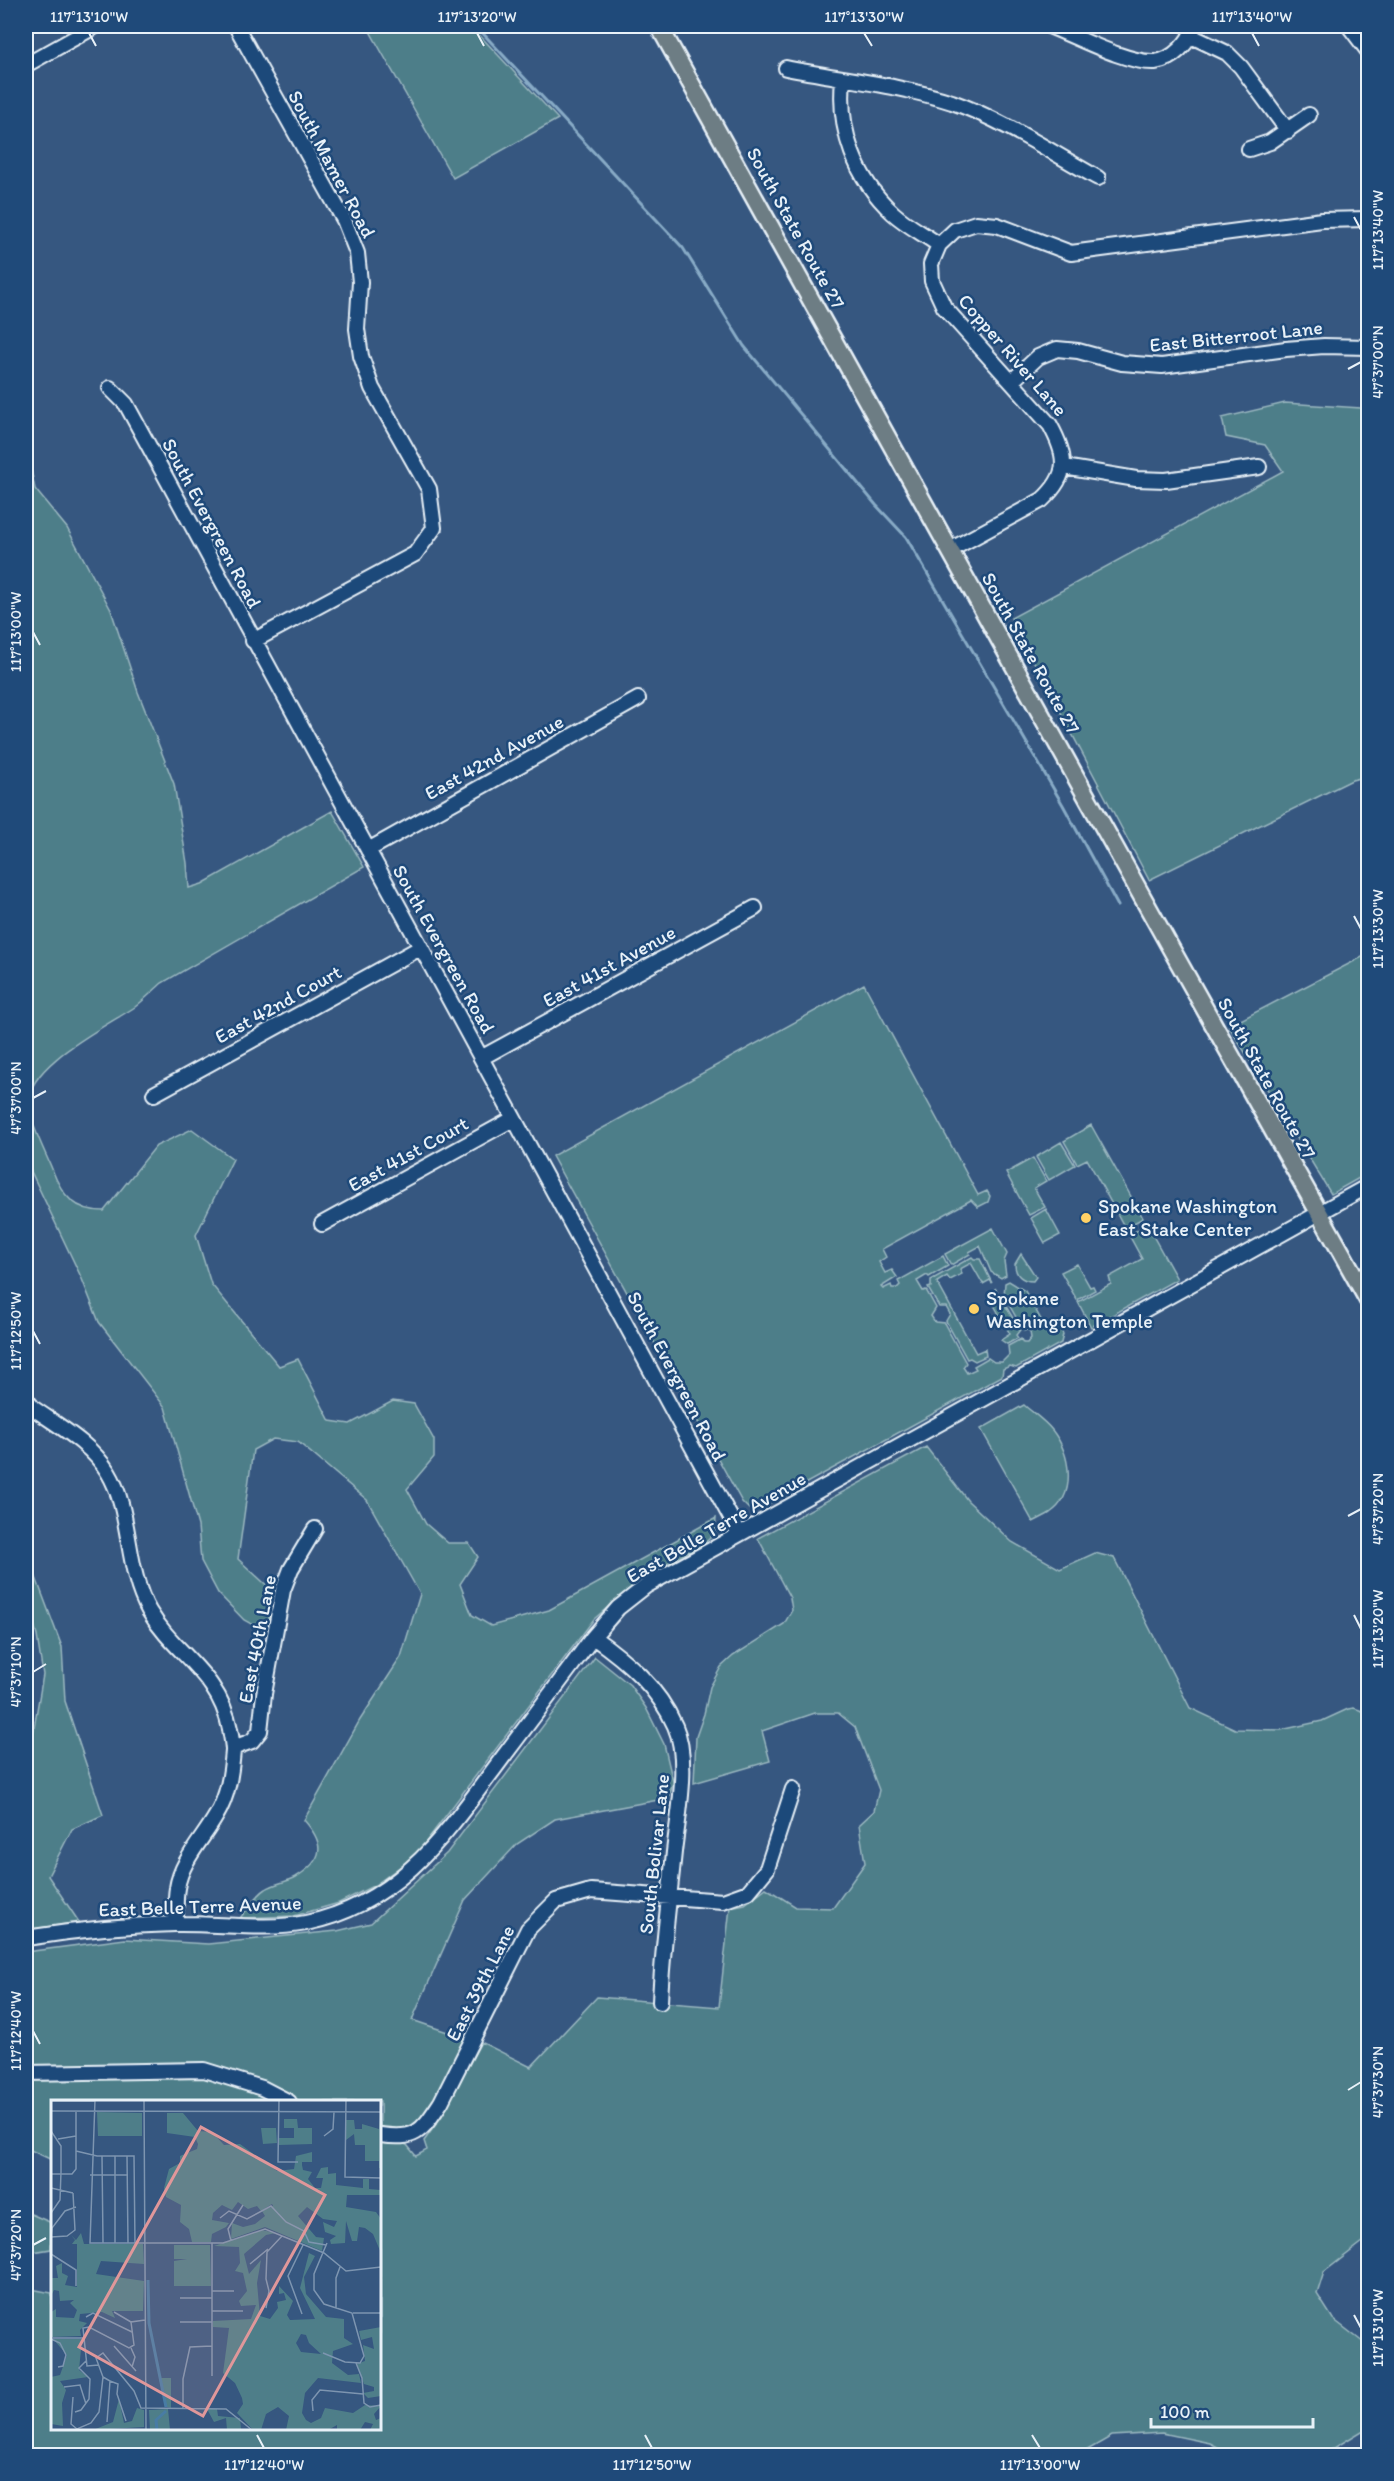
<svg xmlns="http://www.w3.org/2000/svg" width="1394" height="2481" font-family="Itim,sans-serif">
<style>
.green{fill:#4e7e89;stroke:#9bb8c0;stroke-width:1.5}
.lines{fill:none;stroke-linecap:round;stroke-linejoin:round}
.stream{stroke:#88abc6;stroke-width:3}
.minor-casing{stroke:#e8f1f8;stroke-width:18}
.major-casing{stroke:#e8f1f8;stroke-width:21}
.minor{stroke:#1f4a7a;stroke-width:14}
.major{stroke:#6d7d84;stroke-width:16}
.ticks{fill:none;stroke:#e8f1f8;stroke-width:2}
.poi-dot{fill:#ffd166;stroke:#1f4a7a;stroke-width:2}
.labels{text-anchor:middle;stroke-width:5;stroke-linejoin:round;paint-order:stroke}
.street-label{font-size:20px;fill:#e8f1f8;stroke:#1f4a7a}
.poi-label{font-size:20px;fill:#e8f1f8;stroke:#1f4a7a;text-anchor:start}
.inset-river{fill:none;stroke:#487ca5;stroke-width:3}
.inset-road{fill:none;stroke:#7d95b0;stroke-width:1.5}
.view{fill:#e0979a;fill-opacity:0.15;stroke:#e0979a;stroke-width:3}
.inset-edge{fill:none;stroke:#e8f1f8;stroke-width:3}
.neatline{fill:none;stroke:#e8f1f8;stroke-width:2}
.ticks-label{font-size:15px;text-anchor:middle;fill:#e8f1f8}
</style>
<rect width="100%" height="100%" fill="#365780"/>
<filter id="ink" filterUnits="userSpaceOnUse"><feTurbulence type="fractalNoise" baseFrequency=".0167" numOctaves="2"/><feDisplacementMap in="SourceGraphic" scale="12" xChannelSelector="R" yChannelSelector="G"/><feConvolveMatrix kernelMatrix="1 2 1 2 8 2 1 2 1" color-interpolation-filters="sRGB"/></filter>
<g filter="url(#ink)">
<!-- green -->
<path class="green" d="M367 26H471L558 119 453 178Z
M1285 403 1361 408 1368 404V776L1352 780 1149 880 1011 618 1283 471 1265 445 1226 437 1222 418Z
M26 462 31 469 35 489 67 528 111 610 138 692 174 784 187 863 189 888 202 884 332 811 364 867 162 983C153 991 144 1000 135 1007 105 1027 26 1065 28 1105 29 1120 46 1154 52 1169 62 1196 75 1211 104 1211L156 1146 192 1129 233 1159 196 1235 211 1284 279 1366 298 1359 330 1421 350 1424 393 1401 414 1404 434 1440V1457L407 1489 426 1524 448 1543H469L478 1557 460 1584 472 1615 491 1626 549 1610 716 1518 715 1533 705 1543 664 1565 628 1590 594 1619 416 1855 375 1885 339 1903 294 1916 240 1918C248 1909 256 1895 266 1889 275 1883 287 1882 296 1877 325 1859 325 1844 304 1820L360 1720 401 1657 420 1594 367 1500 298 1442 273 1439 253 1450 238 1559 274 1592 266 1632 244 1620 218 1593 201 1561 198 1526 165 1407 99 1322 82 1279 26 1161Z
M1368 954V1173L1331 1194 1229 1026Z
M864 984 978 1195 987 1191 990 1196 988 1202 978 1207 971 1200 882 1249 886 1257 879 1262 885 1273 892 1270 897 1277 881 1287 883 1289 891 1285 892 1288H897L900 1285 898 1281 943 1256 948 1266 929 1277 927 1275 917 1281 923 1291 926 1290 936 1308 931 1316 935 1322 944 1323 966 1363 963 1367 967 1373 976 1369 974 1366 988 1358 994 1362H1002L1009 1355 1008 1346 1021 1339 1023 1343H1027L1031 1338 1030 1332 1028 1329 1024 1331 1004 1296 1005 1283 1009 1281 1025 1291 1048 1332 1059 1326 1063 1334 1061 1343 1016 1368 1010 1366 1003 1369 1002 1376 759 1509H749L742 1502 552 1156Z
M1091 1125 1143 1218 1125 1228 1087 1159 1077 1164 1064 1141Z
M1061 1142 1075 1165 1049 1180 1036 1157Z
M1033 1158 1046 1181 1034 1188 1045 1207 1029 1215 1006 1173Z
M1046 1209 1060 1235 1045 1243 1031 1218Z
M1147 1225 1177 1279 1091 1327 1078 1302 1111 1284 1109 1277 1142 1259 1129 1235Z
M993 1228 1007 1254 1004 1261 1006 1275 1001 1278 991 1272 980 1246 969 1252 970 1254 951 1265 945 1254Z
M1021 1254 1036 1277 1033 1281C1022 1281 1015 1275 1015 1264Z
M972 1257 974 1259H980L992 1283 990 1280 983 1284 971 1263 960 1269 962 1274 950 1280 947 1276 937 1282 976 1353 985 1349 986 1356 975 1361 970 1358 967 1359 946 1321 950 1314 946 1307H939L928 1288 931 1287V1280Z
M1077 1264 1090 1287 1093 1286 1095 1290 1077 1300 1061 1272Z
M995 1288 1020 1330 1016 1335 1018 1338 1007 1344 1001 1340 1010 1334 989 1296 996 1292Z
M1024 1405C1033 1413 1044 1420 1052 1430 1070 1453 1078 1494 1050 1513 1045 1516 1039 1519 1033 1522L981 1429Z
M926 1447 968 1501 1012 1542 1060 1569 1095 1553 1114 1558 1190 1708 1235 1729 1281 1730 1322 1721 1348 1709 1354 1708 1368 1713V2238L1324 2272 1317 2294 1333 2319 1368 2346V2430L1362 2431 1321 2456 1233 2455 1210 2443 1162 2433 1112 2436 1077 2456 26 2455V2288L52 2293V2428H380V2102H52V2160L26 2148V1952L125 1939 208 1944 337 1931 371 1923 447 1853 595 1657 630 1685 646 1708 664 1744 673 1782 669 1798 555 1819 517 1844 465 1900 412 2020 468 2039 426 2118 399 2142 407 2145 416 2156 427 2150 424 2141 442 2116 481 2042 531 2067 597 1997 719 2007 730 1907 745 1904 766 1888 796 1907 833 1908 865 1863 859 1825 874 1811 879 1790 855 1727 838 1713H815L762 1731 770 1761 694 1783 696 1737 704 1714 710 1687 721 1667 733 1656 784 1624 792 1610 790 1598 758 1538Z
M26 1551 62 1647 65 1701 103 1815 72 1829 48 1876 79 1922 26 1930V1775L43 1675 37 1636 26 1593Z
M26 2212 52 2223 51 2249 26 2253Z"/>
<g class="lines">
<!-- stream -->
<path class="stream" d="M476 26 683 248 744 346 876 505 906 537 1063 805 1118 906"/>
<!-- minor casing -->
<g class="minor-casing">
<path id="minor" d="M236 26 344 220 357 253 360 282 357 329 361 356 372 388 429 489 434 528 415 554 253 641
M1049 26C1075 36 1128 64 1155 62 1173 60 1190 42 1194 26
M1349 26 1368 51
M1191 36 1227 53 1241 67 1288 131
M26 65 96 26
M786 68C841 79 899 85 952 102 1001 119 1053 153 1098 178
M843 80C838 130 855 178 893 213 906 225 924 234 939 245
M1249 149 1270 142 1309 115
M1012 381 1038 357 1057 349 1078 351 1122 363 1162 366 1286 349 1324 346 1368 347
M110 388 126 404 739 1533
M1064 467 1136 479 1166 480 1259 467
M950 550 1042 500C1070 474 1067 456 1050 425L944 307 932 281 931 264 939 245 955 230 976 223 997 225 1071 253 1322 220 1368 219
M368 850 638 699
M481 1058 755 908
M154 1094 420 948
M322 1224 513 1119
M26 1399 33 1408C60 1427 91 1444 108 1472 132 1511 125 1569 149 1611 175 1655 219 1673 230 1729 231 1736 233 1744 233 1751 231 1774 228 1796 216 1816 203 1839 181 1861 177 1888 175 1899 176 1912 176 1924
M593 1637C627 1661 658 1687 675 1726 690 1760 678 1816 674 1852 669 1902 662 1952 660 2002
M233 1748 252 1741 260 1731 264 1694 283 1590 291 1569 315 1529
M26 1938C75 1930 125 1925 175 1924 218 1923 264 1931 306 1923 400 1904 447 1832 500 1761 531 1720 562 1679 593 1637L618 1608 646 1586 1368 1186
M26 2073 204 2070 262 2088 289 2102
M380 2135C417 2140 421 2132 441 2102L528 1929 556 1901 591 1891 723 1901 748 1892 767 1869 793 1789"/>
</g>
<!-- major casing -->
<g class="major-casing">
<path id="major" d="M659 26 1169 945 1368 1300"/>
</g>
<!-- minor -->
<use href="#minor" class="minor"/>
<!-- major -->
<use href="#major" class="major"/>
</g>
</g>
<!-- ticks -->
<path class="ticks" d="M89 33 96 46M477 33 484 46M864 33 872 46M1252 33 1259 46M1354 217 1361 230M1348 369 1361 362M33 632 40 645M1354 916 1361 929M33 1098 46 1091M33 1331 40 1344M1348 1516 1361 1509M1354 1615 1361 1629M33 1672 46 1664M33 2031 40 2044M1348 2090 1361 2082M33 2245 46 2238M1354 2315 1361 2328M257 2435 264 2448M645 2435 652 2448M1032 2435 1040 2448"/>
<!-- markers -->
<g class="poi-dot">
<circle cx="1086" cy="1218" r="6"/>
<circle cx="974" cy="1309" r="6"/>
</g>
<g class="labels">
<!-- street labels -->
<g class="street-label">
<text transform="translate(332 164) rotate(62)" y="7">South Mamer Road</text>
<text transform="translate(796 228) rotate(61)" y="7">South State Route 27</text>
<text transform="translate(1236 336) rotate(-6)" y="7">East Bitterroot Lane</text>
<text transform="translate(1013 355) rotate(49)" y="7">Copper River Lane</text>
<text transform="translate(212 523) rotate(62)" y="7">South Evergreen Road</text>
<text transform="translate(1031 653) rotate(61)" y="7">South State Route 27</text>
<text transform="translate(494 757) rotate(-29)" y="7">East 42nd Avenue</text>
<text transform="translate(444 949) rotate(61)" y="7">South Evergreen Road</text>
<text transform="translate(609 966) rotate(-29)" y="7">East 41st Avenue</text>
<text transform="translate(278 1004) rotate(-29)" y="7">East 42nd Court</text>
<text transform="translate(1267 1078) rotate(61)" y="7">South State Route 27</text>
<text transform="translate(408 1154) rotate(-29)" y="7">East 41st Court</text>
<text transform="translate(677 1376) rotate(62)" y="7">South Evergreen Road</text>
<text transform="translate(716 1527) rotate(-30)" y="7">East Belle Terre Avenue</text>
<text transform="translate(257 1639) rotate(-79)" y="7">East 40th Lane</text>
<text transform="translate(654 1854) rotate(-84)" y="7">South Bolivar Lane</text>
<text transform="translate(200 1906) rotate(-2)" y="7">East Belle Terre Avenue</text>
<text transform="translate(480 1983) rotate(-63)" y="7">East 39th Lane</text>
</g>
<!-- poi labels -->
<g class="poi-label">
<text x="1098" y="1213">Spokane Washington<tspan x="1098" dy="23">East Stake Center</tspan></text>
<text x="986" y="1305">Spokane<tspan x="986" dy="23">Washington Temple</tspan></text>
</g>
</g>
<!-- overview -->
<g transform="translate(51 2100)">
<rect width="330" height="330" fill="#365780"/>
<path d="M46 12 91 13V36H47ZM116 13H132L147 31 161 32 173 45 189 44 226 71 243 69 245 56 261 52V62H251V65L252 70 261 72 257 79 264 88H270L272 78H265L270 68 277 67V74L285 73V85L312 88V79H318V89L330 90V95H296L295 107 325 112 330 119V153L322 134 314 128 308 127 306 141H301L295 121 294 143 280 144 279 140 285 136 274 132 272 122 283 127 286 121 272 119 256 107 247 116 265 137 273 138 271 151 214 127 180 139 181 123 192 127 204 124 214 116 211 111 222 106 221 104 210 111 206 106 197 109 187 102 181 110 171 105 162 113 161 120 178 123 175 127 161 134 160 142H141L138 129 129 122 130 105 115 97 113 88 118 69 129 63V56L146 49 147 44 144 37 116 33ZM329 17 330 68H328V61H314V45H304L303 34 295 40V20H303L304 29H311V24L328 29ZM233 19H246L247 28H261V44L228 45V38H243V28H233ZM210 28H225L226 43 212 44ZM211 130 225 133 215 135 193 154 198 174 210 160 206 183 209 216 219 219 227 208 226 202 235 200 233 193 228 194V186L242 201 236 215 239 220 264 219 249 188 258 153 264 156 253 177 255 194 275 217 293 219V238L302 244 282 251 281 263 297 275 308 274 310 283 267 278 254 293 251 313 255 320 260 323 270 318 274 308 302 313 314 305 330 306 323 314 325 320 330 318V330H319L322 324 314 322 309 330H286V325L277 330H235L238 316 227 307 215 314 210 330H202L186 313 192 304 191 298 184 283 172 273 178 228 162 227V221L200 219 205 205 190 206 188 201 196 191 192 173 184 171 189 163 188 147 163 146ZM250 234 255 235 258 243 270 254 250 252 245 243ZM30 133 33 144H92L93 164 50 161 45 174 93 181 92 211H61L64 218 51 212 29 214 28 221 36 223 29 230 30 236 0 237V212L5 209V217L23 218 26 210 19 203 23 200 9 201 8 191 3 190 0 196V178H7L5 166 11 163V173L17 176 14 185 26 187V144H21L24 140 20 135 25 140ZM123 145H159L160 186H123V161L136 159H123ZM330 227V296L317 298 312 293 323 291V287L313 284 306 264 314 261 312 245 323 249 321 237 310 240 308 231ZM2 239H31L28 270 37 277 9 281 15 290 11 303 12 326 0 324V277L9 275 16 255ZM108 278H120V308L115 307ZM68 299 73 323 81 321 86 308 93 310V327L42 330 62 322ZM117 309 119 330H99L98 310ZM156 309H166L167 316 189 318 190 329 176 330 175 318 163 322Z" fill="#4e7e89" fill-rule="evenodd"/>
<path class="inset-river" d="M97 180 98 223 115 307M106 330 105 320 115 311"/>
<path class="inset-road" d="M44 0 39 143H172L214 129 273 153 295 171 330 167M93 0 95 330M228 0 227 62H247M295 0 294 77 330 78M0 1H44M0 11 330 12M0 31 10 46V72L9 100 0 113M273 36 282 29 283 12M7 39 25 36M25 51 46 56H83L84 143M51 56 52 143M64 56V143M76 56 77 143M0 74H21L25 69V11M39 75H77M0 94V88L22 93M169 118 178 111 196 119 220 106 235 122 253 131 258 142 275 145M0 137 16 136 24 130 22 93M0 137 1 128 14 111 25 107M180 141 177 129 192 105M0 154 25 170V186M199 164 217 149M161 191H183M129 198H161M215 208 218 191 215 179 216 152 231 136M285 208V178L289 167M161 211H192M63 212 80 222M302 213H330M251 214 237 176 252 145M35 217 42 213 81 232M129 222H161M2 238H32M0 239 9 243 15 255 12 266 7 267M63 246 85 271M80 248 84 257 81 267M272 253 294 262 309 263 313 256 301 213 273 204 263 190V174L276 143M305 263 311 278 313 303 319 307 330 305M48 265 36 266 32 228 38 227 78 248 83 245 80 222 94 220M161 276V143M52 277 59 281 56 322M59 281 67 284 66 294 75 321M13 287 29 285 35 304M22 297 20 324 26 329 40 323 48 312 52 277 45 258 52 253 83 291 90 308 175 309 201 330M132 309V279L139 247 161 246M262 311 261 300 269 290 312 294M24 312 30 310 38 299 39 279 28 268 35 261"/>
<path class="view" d="M150 27 274 95 152 316 28 247Z"/>
<rect width="330" height="330" class="inset-edge"/>
</g>
<!-- margin -->
<rect width="1394" height="2481" fill="none" stroke="#1f4a7a" stroke-width="66"/>
<!-- scale -->
<path d="M1151 2418v9h162v-9" fill="none" stroke="#e8f1f8" stroke-width="3"/>
<text x="1160" y="2418" font-size="18" fill="#e8f1f8" stroke="#1f4a7a" stroke-width="4.5" paint-order="stroke">100 m</text>
<rect x="33" y="33" width="1328" height="2415" class="neatline"/>
<g class="ticks-label">
<text x="89" y="22">117°13'10"W</text>
<text x="477" y="22">117°13'20"W</text>
<text x="864" y="22">117°13'30"W</text>
<text x="1252" y="22">117°13'40"W</text>
<text transform="translate(1378 230) rotate(-90)" y="5">117°13'40"W</text>
<text transform="translate(1378 362) rotate(-90)" y="5">47°37'00"N</text>
<text transform="translate(16 632) rotate(-90)" y="5">117°13'00"W</text>
<text transform="translate(1378 929) rotate(-90)" y="5">117°13'30"W</text>
<text transform="translate(16 1098) rotate(-90)" y="5">47°37'00"N</text>
<text transform="translate(16 1331) rotate(-90)" y="5">117°12'50"W</text>
<text transform="translate(1378 1509) rotate(-90)" y="5">47°37'20"N</text>
<text transform="translate(1378 1629) rotate(-90)" y="5">117°13'20"W</text>
<text transform="translate(16 1672) rotate(-90)" y="5">47°37'10"N</text>
<text transform="translate(16 2031) rotate(-90)" y="5">117°12'40"W</text>
<text transform="translate(1378 2082) rotate(-90)" y="5">47°37'30"N</text>
<text transform="translate(16 2245) rotate(-90)" y="5">47°37'20"N</text>
<text transform="translate(1378 2328) rotate(-90)" y="5">117°13'10"W</text>
<text x="264" y="2470">117°12'40"W</text>
<text x="652" y="2470">117°12'50"W</text>
<text x="1040" y="2470">117°13'00"W</text>
</g>
</svg>
